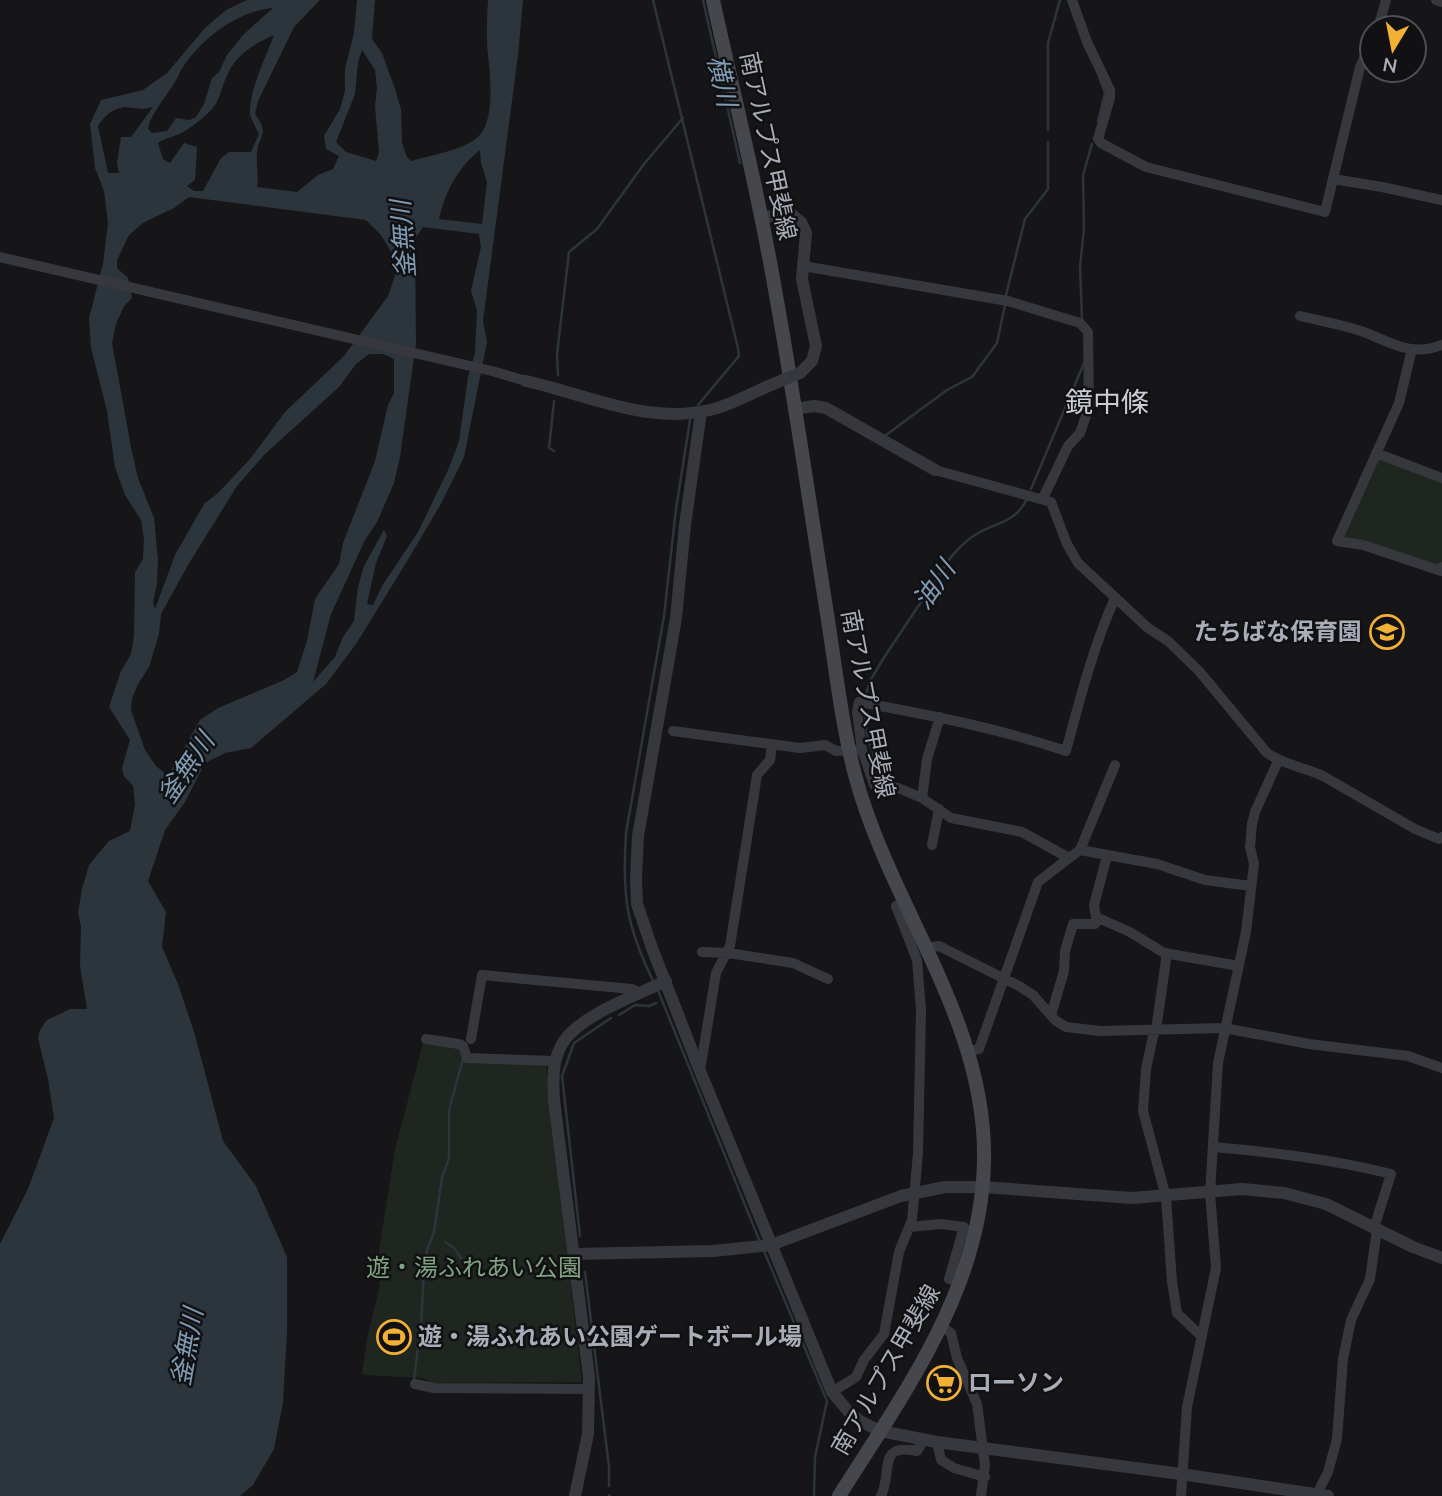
<svg xmlns="http://www.w3.org/2000/svg" width="1442" height="1496" font-family="Mulish,'Noto Sans JP',sans-serif">
<style>
.green{fill:#1e261f}
.water{fill:#2c353c;fill-rule:evenodd}
.lines{fill:none;stroke-linecap:round;stroke-linejoin:round}
.stream{stroke:#2c353c;stroke-width:2.5}
.minor{stroke:#37383d;stroke-width:10}
.tertiary{stroke:#37383d;stroke-width:12}
.secondary{stroke:#45474d;stroke-width:14}
.tertiary-bridge{stroke:#37383d;stroke-width:12}
.labels{text-anchor:middle;stroke-width:5;stroke-linejoin:round;paint-order:stroke}
.street-label{font-size:24px;fill:#a8adb8;stroke:#111113}
.poi-label{font-size:24px;font-weight:bold;fill:#a8adb8;stroke:#111113;text-anchor:start}
.park-label{font-size:24px;fill:#7fa381;stroke:#111113}
.water-label{font-size:26px;font-style:italic;fill:#7f9bb3;stroke:#111113}
.quarter-label{font-size:28px;fill:#c9ccd4;stroke:#111113}
</style>
<rect width="100%" height="100%" fill="#161618"/>
<!-- green -->
<path class="green" d="M1376 453 1442 478V567L1339 537Z
M423 1043 460 1048 461 1056 546 1065 582 1382 433 1383 422 1378 365 1375 362 1373 368 1334 380 1285 378 1276H375L395 1149Z"/>
<!-- water -->
<path class="water" d="M247 0H320L294 27 258 101 255 114C270 135 259 134 257 152 256 164 259 175 257 187L297 192 318 175 333 169 339 156 326 149 324 136 340 109 345 91V69L354 33 357 0H375L372 39 382 53 395 89 401 109 402 143 407 157 411 161C431 155 460 151 477 138 496 122 490 76 488 54 486 37 487 18 488 0H523L518 55 483 321 487 342 464 457 442 502 406 563 356 644 326 684 251 748 225 753 205 763 185 802 165 830 148 881 166 912 162 947 178 984 195 1035 223 1141 256 1186 287 1257V1331L283 1402 274 1449 253 1485 240 1496H0V1244L28 1189 54 1118 48 1079 38 1038 40 1030 47 1020 70 1009H87L80 966 81 926 78 913 82 889 89 865 97 855 109 841 130 831 135 804 133 786 124 776 122 768 130 740 109 707 121 671 131 654 134 636 135 572 143 559 144 539 141 520 125 495 115 467 107 411 91 348 89 318 103 264 108 223 104 191 95 168 90 124 101 100 143 90 167 73 205 28 226 10ZM273 8 243 35 227 55 219 72 212 78 204 104 196 117 190 120 176 118 167 131 152 133 148 129C150 116 162 102 169 91 175 84 178 75 183 67 202 38 238 11 273 8ZM274 35C266 57 249 90 250 114 251 119 256 128 259 134L251 152H229L221 158 203 191H194L187 186 195 180 197 147 184 143 170 163 163 159 158 143C166 137 175 137 183 132 192 127 202 119 209 112 220 102 220 91 226 78 235 55 252 45 274 35ZM362 50 375 70 377 88 375 106 379 152 376 161 346 152 336 142 355 94 358 62ZM124 107 144 109 153 107 131 137H121L117 163 119 173H108L98 126C105 115 112 109 124 107ZM480 150 481 163 487 182 482 224 439 219C445 192 458 167 480 150ZM189 197 366 220 381 235 395 258V276L388 296 344 356 285 412 250 459 218 493 204 504 175 555 155 609 153 602 157 584 158 560 154 518 138 478 131 447 112 343 116 324 124 306 132 298 128 278 117 268V260L129 235 143 223 174 208ZM423 227 479 234 481 247 471 291 477 310 475 353 468 377 459 441 449 468 418 532 382 586 373 605 367 604 376 563 387 536 384 530 364 566 358 587 354 621 343 637 335 657 313 682 331 614 365 540 377 522 394 483 400 457 416 343 415 239ZM369 354H383L394 359V393L388 405 375 461 343 543 339 564 315 599 307 641 297 672 284 680 218 708 200 720 171 771 166 774 156 766 145 750 131 710 132 699 138 684 149 667 159 634 161 614 188 565 237 486 264 455 339 387 356 364Z"/>
<g class="lines">
<!-- stream -->
<path class="stream" d="M653 0 738 348 739 356 698 405
M703 0 740 163
M1098 121 1105 93 1099 77
M1048 130V43L1060 0
M1006 295 1025 219 1048 189V142
M1082 320 1080 267 1084 228 1083 175 1092 144
M558 375 557 354 569 252 597 229 644 164 683 118
M886 435 947 390 972 377 997 343 1005 305
M554 451 549 448 554 401
M1031 489 1084 363
M865 698 870 681 883 659 951 557C960 547 968 538 980 532 1001 521 1017 521 1028 497
M864 710 867 734 878 774
M654 983C626 925 622 897 626 833L664 616 676 509 690 420
M657 988 760 1242
M619 1015 635 1005 649 1006 656 1003
M580 1236 562 1076 574 1043 611 1018
M445 1242 455 1249 463 1261 471 1267
M764 1251 827 1401 815 1457 814 1496
M585 1272 609 1467V1486
M414 1379 421 1326 424 1270 427 1250 434 1232 442 1178 449 1158V1110L463 1059
M609 1496V1495"/>
<!-- minor -->
<path class="minor" d="M1072 0 1087 42 1110 90V98L1098 139 1101 143 1146 167 1325 212 1360 67 1372 41
M1436 0 1442 2
M1378 28 1386 0
M1333 179 1382 187 1442 200
M0 257 492 371 526 381
M803 266 1008 301 1080 323 1088 332 1089 407 1080 433 1068 446 1043 498
M1300 316C1321 321 1344 325 1364 332 1392 343 1411 357 1442 345
M1412 349 1399 403 1337 541 1363 545 1441 571 1442 567
M1376 453 1442 478
M935 470 1051 502 1067 544 1078 563 1148 628 1168 641 1199 671 1267 753C1284 765 1304 767 1323 776L1415 829 1439 839 1442 837
M673 731 800 748 825 745 836 751 862 750 874 785 898 788 922 798 951 818 1022 832 1069 858 1080 850 1115 765
M862 750 857 712 859 702C929 715 998 728 1066 751 1080 699 1093 647 1115 598
M922 798 927 759 940 717
M932 845 939 809
M1080 850 1157 864 1205 880 1251 886
M1107 856 1094 905 1096 917 1130 932 1164 953 1239 966
M926 948 939 946 1019 986 1033 995 1055 1020 1066 1027 1100 1031 1224 1028 1309 1044 1408 1056 1442 1068
M702 952 728 953 793 963 828 979
M1167 953 1156 1030 1153 1036 1146 1069 1143 1111 1166 1197 1172 1282 1177 1313 1201 1336
M1051 1015 1064 971 1065 951 1073 924H1095L1099 919
M426 1039 459 1044 463 1046 467 1058 555 1061
M471 1039 482 975 632 989 640 993
M968 1051 979 1049 1038 882 1069 858
M700 1071 716 973 730 946 757 775 770 760 772 745
M1213 1147C1273 1152 1332 1159 1391 1174L1374 1228
M909 1227 941 1224 964 1227 949 1279 961 1282
M941 1326 951 1333 957 1358 977 1404 985 1465 981 1496
M415 1384 434 1388 590 1389
M832 1392 856 1377 864 1360 884 1334 899 1252 912 1220 918 1153 921 1010 917 960 896 906 906 902
M937 1442 941 1460 954 1468 985 1477
M881 1496C893 1470 877 1443 917 1451L924 1440
M1181 1496 1187 1407 1216 1268 1210 1193 1218 1063 1246 932 1254 864 1250 847 1252 824 1255 812 1278 761
M1316 1496 1328 1472 1337 1439 1343 1359 1351 1320 1370 1279 1377 1230"/>
<!-- tertiary -->
<path class="tertiary" d="M761 217 792 215 801 222 806 233 802 279 816 346 812 361 800 373
M526 381C589 395 648 426 714 409 732 404 748 395 764 388
M794 409 814 406 826 408 935 470
M701 412 685 525 676 618 638 836 636 879 637 904 652 948 700 1071 832 1392 848 1411 860 1421 880 1431 937 1442 1181 1474 1328 1496
M574 1254 713 1251 771 1245 901 1196 945 1187H983L1132 1198 1242 1189 1284 1193 1326 1204 1413 1247 1442 1258
M575 1496 588 1434 589 1377 554 1100C553 1081 552 1063 561 1046 575 1017 637 995 666 981"/>
<!-- secondary -->
<path class="secondary" d="M713 0C735 100 760 200 777 301 796 407 811 514 828 620 836 672 842 725 855 775 890 907 987 1020 984 1161 982 1288 904 1393 839 1496"/>
<!-- tertiary-bridge -->
<path class="tertiary-bridge" d="M764 388 800 373"/>
</g>
<!-- icons -->
<defs>
<g id="school-ring" transform="scale(1.75)"><circle r="9.5" fill="#111113" stroke="#f2b134" stroke-width="1.5"/><path d="M0-5L7-2L0 1L-7-2ZM-4 1L0 2.5L4 1V4Q0 6-4 4Z" fill="#f2b134"/></g>
<g id="stadium-ring" transform="scale(1.75)"><circle r="9.5" fill="#111113" stroke="#f2b134" stroke-width="1.5"/><path d="M0-5a6.5 5 0 1 0 0 10a6.5 5 0 1 0 0-10ZM-3.5-1.8h7v3.6h-7Z" fill="#f2b134"/></g>
<g id="supermarket-ring" transform="scale(1.75)"><circle r="9.5" fill="#111113" stroke="#f2b134" stroke-width="1.5"/><path d="M-6-5.5h2.5l.6 2H6L4.5 2H-2.5L-4.4-4H-6ZM-1.5 3.2a1.3 1.3 0 1 0 .1 0ZM3 3.2a1.3 1.3 0 1 0 .1 0Z" fill="#f2b134"/></g>
</defs>
<g fill-rule="evenodd">
<use href="#school-ring" x="1387" y="632"/>
<use href="#stadium-ring" x="394" y="1337"/>
<use href="#supermarket-ring" x="944" y="1383"/>
</g>
<g class="labels">
<!-- street labels -->
<g class="street-label">
<text transform="translate(768 146) rotate(78)" y="8">南アルプス甲斐線</text>
<text transform="translate(868 704) rotate(79)" y="8">南アルプス甲斐線</text>
<text transform="translate(886 1370) rotate(-60)" y="8">南アルプス甲斐線</text>
</g>
<!-- poi labels -->
<g class="poi-label">
<text x="1362" y="640" text-anchor="end">たちばな保育園</text>
<text x="418" y="1345">遊・湯ふれあい公園ゲートボール場</text>
<text x="968" y="1391">ローソン</text>
</g>
<!-- park labels -->
<g class="park-label">
<text x="474" y="1276">遊・湯ふれあい公園</text>
</g>
<!-- water labels -->
<g class="water-label">
<text transform="translate(722 81) rotate(77)" y="9">横川</text>
<text transform="translate(403 239) rotate(-94)" y="9">釜無川</text>
<text transform="translate(934 585) rotate(-55)" y="9">油川</text>
<text transform="translate(186 768) rotate(-56)" y="9">釜無川</text>
<text transform="translate(187 1347) rotate(-80)" y="9">釜無川</text>
</g>
<!-- quarter labels -->
<g class="quarter-label">
<text x="1107" y="412">鏡中條</text>
</g>
</g>
<!-- north arrow -->
<g transform="translate(1393 49) rotate(190)"><circle r="33" fill="#111113" stroke="#4d4f55" stroke-width="2"/>
<path d="M0-5L12 26L0 18L-12 26Z" fill="#f2b134"/>
<text y="-10" font-size="19" font-weight="bold" text-anchor="middle" fill="#a8adb8">N</text>
</g>
</svg>
